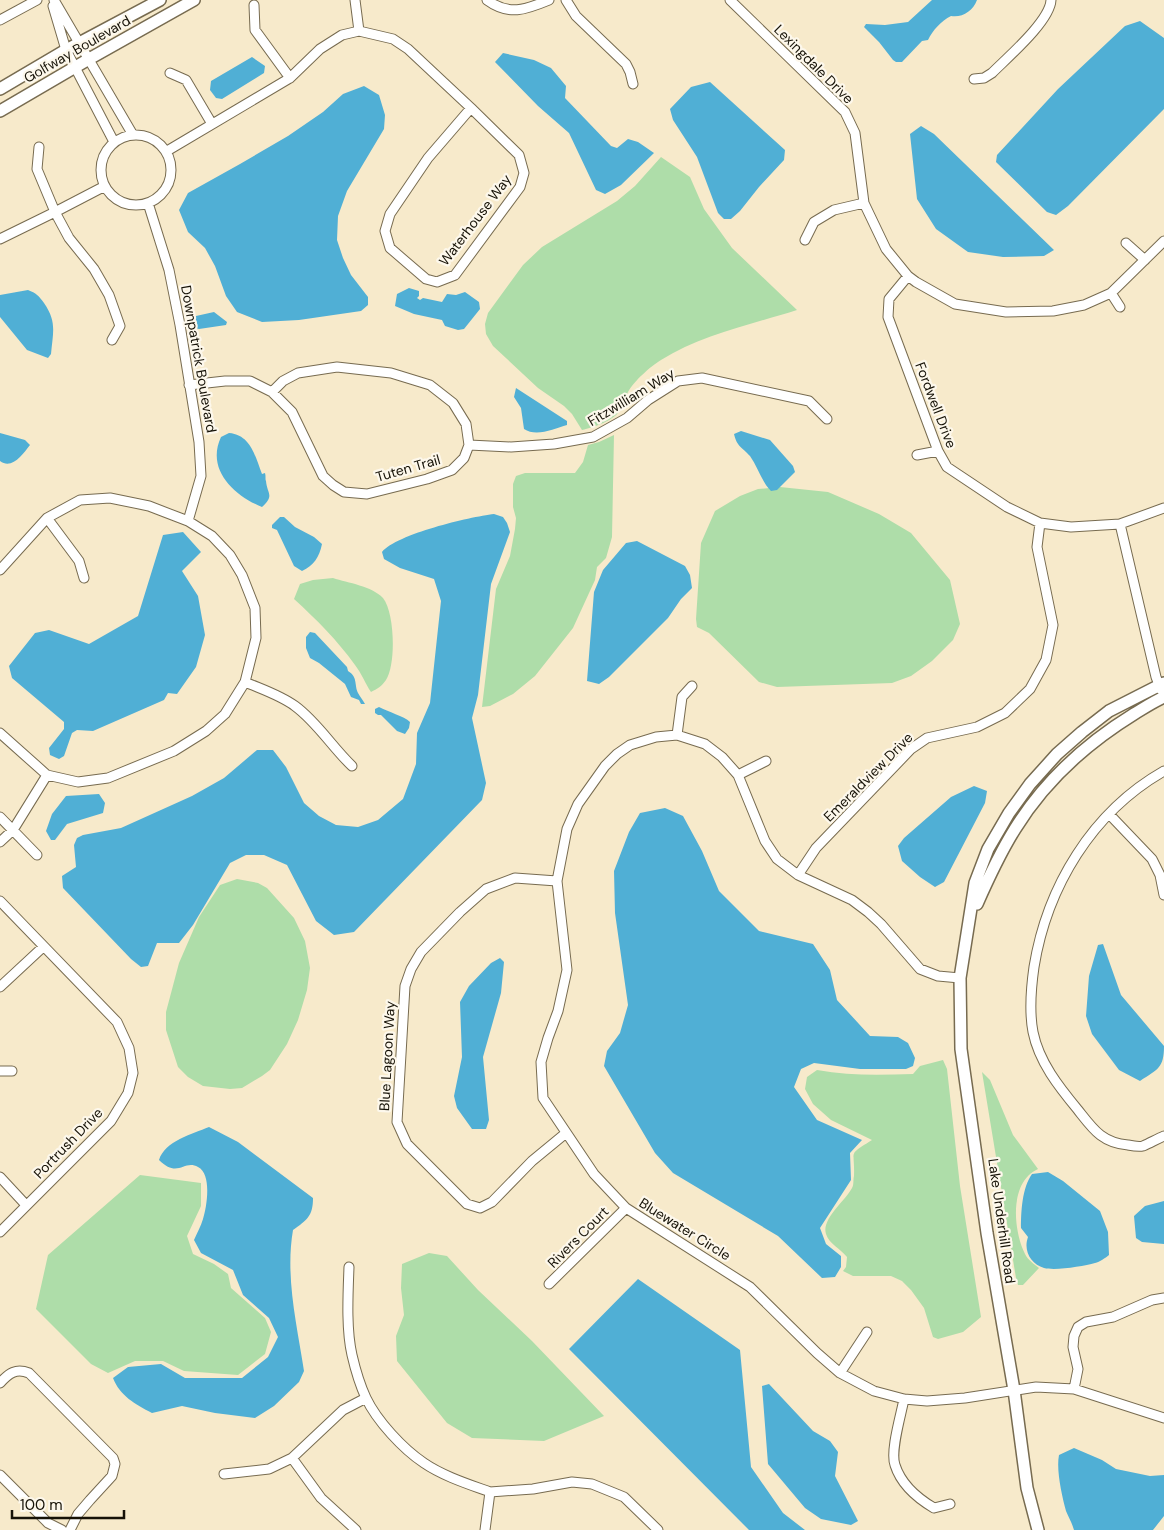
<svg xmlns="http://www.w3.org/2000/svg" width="1164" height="1530" font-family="'DM Sans',sans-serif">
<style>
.green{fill:#aedda9}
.water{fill:#50afd5}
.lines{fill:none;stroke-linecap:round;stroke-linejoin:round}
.minor-casing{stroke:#776b50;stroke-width:11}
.tertiary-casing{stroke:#776b50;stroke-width:14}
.minor{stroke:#fff;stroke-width:9}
.tertiary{stroke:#fff;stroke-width:11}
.labels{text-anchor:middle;stroke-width:4.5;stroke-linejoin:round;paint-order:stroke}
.street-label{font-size:14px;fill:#161207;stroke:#fdf8ec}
</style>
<rect width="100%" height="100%" fill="#f7eacb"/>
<!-- green -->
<path class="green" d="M661 157 690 177 704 209 732 248 797 310C753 324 701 335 661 360 651 366 634 381 628 392 625 397 625 404 621 409 614 421 594 427 582 430L572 414 564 406 538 388 493 346 486 334 485 324 488 313 523 265 542 247 617 201 635 186Z
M614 435 612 537 606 558 597 567 595 580 573 628 535 676 513 694 490 706 482 707 496 589 510 556 515 529 516 518 513 507V484L516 476 525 473H575L583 462 588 445 599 442Z
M780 487 828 492 879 514 911 533 950 580 960 624 953 640 932 661 911 676 892 683 777 687 759 682 709 633 697 627 696 619 701 543 715 511 740 496 758 489Z
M333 578C348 583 372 586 383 598 395 613 396 665 386 680 382 686 377 689 371 692 365 683 362 674 355 665 338 641 316 619 294 599L300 584 313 580Z
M237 879 258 883 267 888 294 918 305 941 310 968 307 990 298 1020 287 1044 270 1070 262 1076 242 1088 230 1089 203 1086 188 1077 178 1067 166 1030V1012L179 963 199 917 220 885Z
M943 1060 947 1069 960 1186 981 1317 963 1332 938 1339 933 1337 924 1308 911 1290 902 1281 891 1276H853L843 1271 846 1267 847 1257C841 1249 829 1244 826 1234 821 1219 846 1200 852 1188 854 1185 853 1180 854 1176 855 1149 847 1156 872 1140L831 1120 813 1104 805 1089 807 1077 817 1070C849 1076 880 1075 913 1074L920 1066Z
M982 1072 990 1080 1013 1135 1038 1169C1009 1182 1013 1230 1025 1254 1028 1260 1034 1264 1039 1268L1023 1285H1018L1016 1278Z
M140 1175 201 1183V1206L187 1236 193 1254 214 1264 228 1274 231 1288 265 1318 271 1332 265 1354 238 1375 184 1371 163 1361H135L108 1373 91 1364 36 1309 48 1255Z
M429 1253 447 1256 478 1290 532 1341 604 1416 544 1441 472 1438 447 1423 397 1361 396 1336 404 1315 401 1288 402 1264Z"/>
<!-- water -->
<path class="water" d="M932 0H977C973 11 962 18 951 16 941 21 933 30 928 40L922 41 902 62H896L893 60 879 42 864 27 866 24 885 25 908 22Z
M1140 21 1164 38V109L1068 206 1056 215 1047 212 996 162 997 155 1058 89 1125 26Z
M503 53 534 60 551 68 566 86 565 98 611 146 617 148 628 139 638 142 654 153 621 185 605 194 596 190 569 133 538 106 495 62Z
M252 57 265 66 264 73 222 99 216 98 210 90 211 81Z
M710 82 785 150 784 160 759 187 740 211 731 219H724L718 213 697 157 673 120 670 109 691 87Z
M364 86 379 95 385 115 384 129 347 191 338 216 337 240 343 258 351 275 368 297V305L361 311 299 320 262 322 237 312 226 296 215 266 205 248 188 232 179 210 188 193 240 164 288 136 323 112 343 94Z
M921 126 934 134 1054 250 1044 256 1003 257 968 252 936 229 917 199 910 134Z
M409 288 419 291V296L417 298 420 300 423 298 442 302 447 294 456 295 465 292 479 302 480 309 464 329 458 330 445 326 442 320 414 314 395 306 397 294Z
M28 290C36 293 39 296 44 303 57 322 53 332 51 354L48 358 27 350 0 317V295Z
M214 312 227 322 226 325 199 329 195 328 193 320 196 316Z
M516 388 567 421V425C554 429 536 437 524 429L521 408 514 397Z
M741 431 770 440 793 466 795 472 777 490 771 491C761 481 758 467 750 456 742 447 737 447 734 434Z
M0 433 25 440 30 445C23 454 12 470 0 461Z
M229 433C251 435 255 456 262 474L265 473C266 476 265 479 266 481 267 494 275 495 262 507 233 495 206 469 221 437Z
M494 514 503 517 507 523 510 532 491 584 478 695 472 718 486 783 482 800 354 932 334 935 316 921 287 865 264 855H246L230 863 193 925 179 943H157L148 966 141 967 131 959 63 888 62 876 76 867 74 845 77 838 83 835 121 828 192 796 224 778 257 750H273L286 767 304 803 319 816 336 825 358 827 378 820 403 799 416 764 417 733 430 703 441 601 434 579 400 568 384 559 382 552C397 534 469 517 494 514Z
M280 517H284L295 527 314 537 322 544C319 558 314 565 302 571L294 566 277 530 272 528V525Z
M183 532 201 552 182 571 198 596 205 635 196 667 177 694 168 693 164 700 93 731 77 730 72 733 64 756 59 759 50 755 49 748 64 729V722L12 678 9 666 35 633 49 630 89 644 138 616 163 535Z
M637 541 685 566 690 575 692 588 681 599 668 618 609 677 599 684 587 681 594 592 603 570 626 543Z
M310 632 315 633 347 667 348 671C358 677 354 684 358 693 360 697 363 700 365 704H361L359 700 351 697 345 684 319 663 310 658 306 648V637Z
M379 707C388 712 404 716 410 722L409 728 405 734 397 731 381 715H378L375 713V709Z
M974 786 987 791 985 803 944 882 935 887 920 877 902 861 898 846 904 838 951 797Z
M99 794 105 803 103 813 67 824 55 840H51L46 831 52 814 66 796Z
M665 808 683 816 702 851 719 891 759 931 813 944 830 970 837 1000 870 1036 898 1037 908 1043 915 1058 913 1066 906 1069H860L814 1063 801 1069 794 1087 817 1120 862 1140 850 1153 851 1180 820 1228 826 1244 841 1256V1267L835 1277 822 1278 778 1236 673 1173 655 1153 604 1066 607 1051 620 1033 628 1005 615 913 614 871 629 832 640 813Z
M1103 944 1121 995 1164 1046C1164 1068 1158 1069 1140 1081L1119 1070 1092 1034 1086 1016 1089 976 1098 945Z
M500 958 504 962 501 993 483 1057 489 1120 486 1129H472L457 1108 454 1096 462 1057 460 1002 469 986 491 963Z
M209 1127 238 1142 313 1198C313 1216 307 1220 293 1230 285 1277 297 1325 304 1371L299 1382 274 1406 255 1418 215 1413 182 1406 152 1413C135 1404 120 1396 113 1378L128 1367 161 1364 185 1378H242L268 1357 278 1337 269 1318 243 1295 233 1270 201 1253 194 1240C197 1233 201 1226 203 1219 207 1206 212 1174 198 1167 184 1159 178 1179 159 1160 165 1141 192 1134 209 1127Z
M1048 1172 1063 1181 1100 1211 1108 1232 1109 1255C1105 1258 1100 1262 1095 1263 1084 1266 1056 1271 1044 1268 1031 1264 1023 1251 1028 1237L1021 1228C1021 1212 1022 1188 1032 1174Z
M1164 1201V1244L1142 1242 1136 1238 1134 1216 1145 1206Z
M638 1279 740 1350 751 1467 783 1513 805 1530H749L569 1349Z
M769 1384 813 1431 830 1441 838 1452 835 1476 858 1521 851 1525 821 1519 805 1508 768 1464 762 1386Z
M1074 1448 1102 1460 1116 1469 1150 1476 1164 1475V1516L1153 1530H1074C1072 1523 1069 1518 1066 1511 1062 1496 1056 1470 1059 1455Z"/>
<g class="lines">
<!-- minor casing -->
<g class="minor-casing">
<path id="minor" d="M54 0 133 135
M355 0 359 31
M487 0C509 16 525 10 549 0
M566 0 576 16 626 64 630 72 633 84
M730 0 845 112 855 133 864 203 886 249 908 276 916 282 955 304 1006 312 1053 311 1084 305 1111 293 1164 241
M254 5 255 30 290 78
M53 6 66 50 114 142
M0 20 37 0
M170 73 186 80 212 124
M974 79 984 78 992 73C1008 57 1050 21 1051 0
M101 170a35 35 0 1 1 70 0a35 35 0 1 1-70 0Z
M39 147 37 169 55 212 69 238 94 269 109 295 120 326 112 340
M167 151 290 78 320 49 342 35 359 31 393 39 408 49 471 108 519 155 524 173 520 187 455 275 437 282 426 279 390 248 385 231 390 214 428 158 471 108
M148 203 169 270 180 325 199 442 201 476 188 521
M0 239 55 212 105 186
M805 240 814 222 834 210 864 203
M1126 243 1145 260
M908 276 889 299 888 317 938 451 947 467 1007 507 1040 523 1071 527 1120 524 1164 508
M1111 293 1120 307
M189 385 225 381H250L272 392 292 412 323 476 333 485 344 492 367 494 427 479 452 470 464 458 469 445 466 424 453 403 430 385 391 373 337 367 298 373 283 381 272 392
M469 445 511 447 554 444 593 437 627 418 648 400 678 381 702 378 809 401 827 419
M917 455 938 451
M47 518 79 561 84 578
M1120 524 1156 677 1161 690
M0 570 47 518 80 500 110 498 149 506 188 521 212 536 230 555 242 575 255 608 256 638 245 682 225 714 206 731 174 751 108 778 78 782 47 775 0 733
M245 682C261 689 280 695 295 706 317 722 332 747 352 766
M677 735 682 697 692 686
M1164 771C1092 812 1047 887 1034 967 1031 988 1029 1011 1033 1032 1039 1062 1059 1087 1078 1110 1093 1129 1102 1143 1128 1145 1133 1146 1139 1147 1143 1146 1150 1143 1157 1139 1164 1136
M738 775 766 761
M1109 814 1152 859 1160 875 1164 895
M0 817 37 855
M0 842 13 830 47 775
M798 875 816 848 911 749 927 738 977 727 1005 713 1030 689 1046 660 1053 625 1037 547 1040 523
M557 881 515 878 486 889 460 912 421 952 411 969 405 986 397 1122 407 1144 467 1204 480 1208 492 1202 532 1161 566 1133
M0 901 117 1022 129 1048 133 1073 128 1093 111 1121 0 1232
M960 978 938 976 920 969 881 924 868 912 852 900 798 875 777 859 765 841 738 775 722 757 705 744 677 735 656 737 630 745 617 754 605 766 578 804 567 829 557 881 567 970 558 1011 548 1038 541 1062 543 1098 594 1174 626 1208 750 1287 817 1353 840 1373 874 1391 904 1399 927 1401 965 1398 1036 1387 1074 1389 1164 1418
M0 987 43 947
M0 1071H12
M0 1177 26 1205
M349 1267C348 1294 346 1329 352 1355 355 1368 360 1385 366 1398 377 1421 403 1449 424 1463 443 1476 468 1484 490 1492
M549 1284 626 1208
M840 1373 867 1332
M0 1383C9 1373 16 1368 29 1373L113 1458 115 1464 112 1476 90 1500 78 1514 70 1530
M1074 1389 1078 1369 1073 1347 1074 1336 1078 1327 1086 1322 1113 1317 1152 1300 1164 1298
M904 1399C901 1415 890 1451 895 1465 901 1484 917 1498 934 1508L950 1504
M292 1458 321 1498 356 1530
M224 1474 269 1469 292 1458 343 1410 366 1398
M0 1475 48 1523 62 1530
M485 1530 490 1492 533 1489 572 1482 592 1484 624 1497 658 1530"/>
</g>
<!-- tertiary casing -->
<g class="tertiary-casing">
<path id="tertiary" d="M0 89 66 50 160 0
M0 111 89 59 194 0
M977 904C988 879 1000 853 1015 829 1044 782 1087 743 1134 714 1144 708 1153 702 1164 697
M1038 1530 1027 1488 1014 1390 987 1233 961 1049 960 978 975 883 988 849 1009 813 1030 784 1057 754 1082 732 1109 711 1164 683"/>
</g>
<!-- minor -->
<use href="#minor" class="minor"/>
<!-- tertiary -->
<use href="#tertiary" class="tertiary"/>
</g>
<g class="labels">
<!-- street labels -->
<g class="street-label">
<text transform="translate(77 49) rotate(-30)" y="5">Golfway Boulevard</text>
<text transform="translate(814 64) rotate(45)" y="5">Lexingdale Drive</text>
<text transform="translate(475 220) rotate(-53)" y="5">Waterhouse Way</text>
<text transform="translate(199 359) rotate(80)" y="5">Downpatrick Boulevard</text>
<text transform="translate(631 397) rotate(-31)" y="5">Fitzwilliam Way</text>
<text transform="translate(936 405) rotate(69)" y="5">Fordwell Drive</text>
<text transform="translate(408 468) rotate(-16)" y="5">Tuten Trail</text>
<text transform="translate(868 777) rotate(-45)" y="5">Emeraldview Drive</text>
<text transform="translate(387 1056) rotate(-87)" y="5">Blue Lagoon Way</text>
<text transform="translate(68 1143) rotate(-46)" y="5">Portrush Drive</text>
<text transform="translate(1002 1221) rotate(82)" y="5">Lake Underhill Road</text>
<text transform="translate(685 1229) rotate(32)" y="5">Bluewater Circle</text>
<text transform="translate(578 1237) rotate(-45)" y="5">Rivers Court</text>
</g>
</g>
<!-- scale -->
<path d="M12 1510v8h112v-8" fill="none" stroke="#161207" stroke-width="2.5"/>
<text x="20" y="1510" font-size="15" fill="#161207" stroke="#fdf8ec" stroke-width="4" paint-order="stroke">100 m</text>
</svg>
